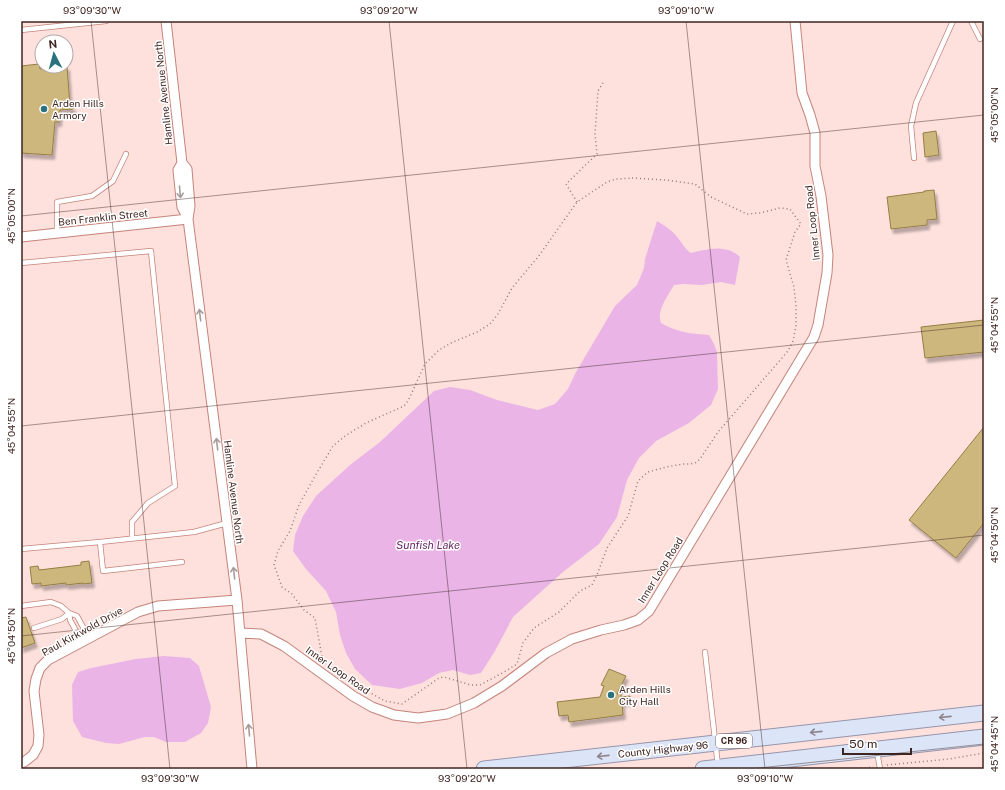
<svg xmlns="http://www.w3.org/2000/svg" width="1005" height="790" font-family="'Public Sans',sans-serif">
<style>
.water{fill:#eab4e7}
.building{fill:#ceb77d;stroke:#947e45;filter:url(#shadow)}
.lines{fill:none;stroke-linecap:round;stroke-linejoin:round}
.lane-casing{stroke:#c4847b;stroke-width:6}
.street-casing{stroke:#c4847b;stroke-width:11}
.primary-casing{stroke:#9695aa;stroke-width:17}
.path{stroke:#967a76;stroke-width:1.5;stroke-dasharray:1 3;stroke-linecap:butt}
.lane{stroke:#fff;stroke-width:4.5}
.street{stroke:#fff;stroke-width:9}
.primary{stroke:#dce4f8;stroke-width:15}
.oneway{stroke:#a99d9b}
.oneway2{stroke:#8e848c}
.ticks{fill:none;stroke:#3f2521;stroke-width:1;stroke-opacity:0.45}
.poi-dot{fill:#2a727d;stroke:#fff;stroke-width:1.5}
.labels{text-anchor:middle;stroke-width:3;stroke-linejoin:round;paint-order:stroke}
.shield{fill:#fff;stroke:#796664;stroke-width:1}
.shield-label{font-size:9px;font-weight:bold;fill:#3f2521}
.street-label{font-size:10px;fill:#3f2521;stroke:#fff}
.poi-label{font-size:10px;fill:#3f2521;stroke:#fff;text-anchor:start}
.water-label{font-size:11px;font-style:italic;fill:#682967;stroke:#fff}
.neatline{fill:none;stroke:#3f2521;stroke-width:1.5}
.ticks-label{font-size:10px;text-anchor:middle;fill:#3f2521}
</style>
<defs>
<filter id="shadow"><feDropShadow dx="2.5" dy="4.5" stdDeviation="1" flood-color="#0004"/></filter>
</defs>
<rect width="100%" height="100%" fill="#fee1dd"/>
<!-- water -->
<path class="water" d="M657 221C665 226 672 230 678 238 682 243 685 249 691 253 708 249 726 244 740 257L735 285 721 282 702 285 684 284 674 285C668 296 656 311 661 323 676 332 692 334 709 335L714 344 717 352 718 389 711 405 689 423 656 441 639 458 627 480 617 517 599 544 563 572 513 617 495 651 481 673 470 675 453 670 439 673 422 683 400 689 372 685 355 669 346 653 340 635 336 612 326 591 306 569 293 551 295 535 303 516 316 496 350 465 380 442 434 391 450 387 470 390 497 400 538 410 555 404 568 389 576 372 615 306 637 285 644 268 645 259Z
M164 656 190 658 199 666 211 707 208 723 201 733 185 742H166L154 737H145L119 744 106 743 82 737 73 721 72 685 78 672 91 668 136 659Z"/>
<!-- building -->
<path class="building" d="M39 64 40 69 67 66 70 106H73V109L60 110 59 122H55L52 155 21 153V66Z
M936 131 939 155 925 157 923 133Z
M934 190 937 219 927 220V225L891 229 887 197 924 192V191Z
M984 320V352L925 358 921 327Z
M984 427V523L956 558 909 520Z
M89 561 92 583 83 584V583L66 585V583L41 586V583L32 584 30 567 38 566 39 570 81 565V562Z
M26 617 35 643 21 648V618Z
M609 669 626 676 617 694H621V697L630 696 631 701 622 702 623 715 569 722 568 715 559 716 557 702 600 697 604 686 601 685Z"/>
<g class="lines">
<!-- lane casing -->
<g class="lane-casing">
<path id="lane" d="M971 21 980 39
M21 30 106 21
M914 158 911 126 916 103 953 21
M57 233V202L92 196 113 181 126 154
M21 263 151 251 175 486 148 503 132 522V538
M100 542 103 571 182 562
M21 549 100 542 194 532 227 523
M21 606 51 602 61 606 69 613 77 616 89 638
M69 613 70 620 82 642
M34 628 62 619 69 613
M705 652 718 766
M877 751 880 769"/>
</g>
<!-- street casing -->
<g class="street-casing">
<path id="street" d="M182 163 187 169 190 206 188 219 237 600 252 769
M21 237 188 219 182 207 181 199 178 170 182 163 166 21
M240 633 261 634 284 646 353 696 372 707 394 715 418 718 447 714 474 703 502 686 546 653 572 639 601 630 624 625 638 620 649 611 814 337 818 325 827 273 828 255 821 196 815 166V133L810 115 802 93 795 21
M21 763 24 762 33 755 38 746 39 735 34 691 36 679 40 668 48 660 138 612 158 606 237 600"/>
</g>
<!-- primary casing -->
<g class="primary-casing">
<path id="primary" d="M484 769 984 713
M703 769 984 737"/>
</g>
<!-- path -->
<path class="path" d="M632 178 666 180 695 184 711 197 747 214 760 213 780 208 790 209 801 224 795 232 786 260 794 287 796 306V326L793 341 788 351 718 432 700 459 695 463 690 464H683L666 467 648 472 638 481 628 516 607 548 597 575 592 585 580 591 559 612 534 628 523 643 517 664 506 671 480 685H471L444 677 439 678 402 704 385 701 354 684 328 663 322 657 315 618 304 610 292 594 282 587 274 565 278 551 290 531 299 505 315 476 333 446 345 436 366 423 404 406 408 401 425 364 439 350 451 343 477 332 490 324 498 314 512 288 538 257 577 202 607 182 616 179Z
M577 202 566 184 597 154 595 134 598 91 604 81
M887 765 949 759 984 753
M853 769 873 767"/>
<!-- lane -->
<use href="#lane" class="lane"/>
<!-- street -->
<use href="#street" class="street"/>
<!-- primary -->
<use href="#primary" class="primary"/>
</g>
<!-- one-way arrows -->
<defs><path id="oneway-shaft" d="M-6 0H5M1.5-3L5.5 0L1.5 3" fill="none" stroke-width="1.6" stroke-linecap="round" stroke-linejoin="round"/></defs>
<g class="oneway">
<use href="#oneway-shaft" transform="translate(180 192) rotate(85)"/>
<use href="#oneway-shaft" transform="translate(200 315) rotate(-97)"/>
<use href="#oneway-shaft" transform="translate(217 444) rotate(-97)"/>
<use href="#oneway-shaft" transform="translate(234 573) rotate(-97)"/>
<use href="#oneway-shaft" transform="translate(249 730) rotate(-95)"/>
</g>
<g class="oneway2">
<use href="#oneway-shaft" transform="translate(945 717) rotate(174)"/>
<use href="#oneway-shaft" transform="translate(816 732) rotate(174)"/>
<use href="#oneway-shaft" transform="translate(603 756) rotate(174)"/>
</g>
<!-- ticks -->
<path class="ticks" d="M91 21 170 769M389 21 467 769M686 21 765 769M983 21 984 26M21 216 984 115M21 426 984 325M21 636 984 535M750 769 984 744"/>
<!-- markers -->
<g class="poi-dot">
<circle cx="44" cy="109" r="4"/>
<circle cx="611" cy="695" r="4"/>
</g>
<g class="labels">
<!-- shield labels -->
<rect class="shield" x="716" y="734" width="36" height="14" rx="3"/>
<g class="shield-label">
<text x="734" y="744">CR 96</text>
</g>
<!-- street labels -->
<g class="street-label">
<text transform="translate(163 93) rotate(-96)" y="4">Hamline Avenue North</text>
<text transform="translate(103 217) rotate(-6)" y="4">Ben Franklin Street</text>
<text transform="translate(812 223) rotate(-96)" y="4">Inner Loop Road</text>
<text transform="translate(234 492) rotate(83)" y="4">Hamline Avenue North</text>
<text transform="translate(660 570) rotate(-58)" y="4">Inner Loop Road</text>
<text transform="translate(82 631) rotate(-29)" y="4">Paul Kirkwold Drive</text>
<text transform="translate(338 670) rotate(35)" y="4">Inner Loop Road</text>
<text transform="translate(663 749) rotate(-6)" y="4">County Highway 96</text>
</g>
<!-- poi labels -->
<g class="poi-label">
<text x="52" y="107">Arden Hills<tspan x="52" dy="12">Armory</tspan></text>
<text x="619" y="693">Arden Hills<tspan x="619" dy="12">City Hall</tspan></text>
</g>
<!-- water labels -->
<g class="water-label">
<text x="428" y="549">Sunfish Lake</text>
</g>
</g>
<!-- border -->
<rect width="1005" height="790" fill="none" stroke="#ffffff" stroke-width="44"/>
<!-- north arrow -->
<g transform="translate(54 54) rotate(354)"><circle r="19" fill="#ffffff" stroke="#b2a8a6"/>
<path d="M0-3L7 15L0 10L-7 15Z" fill="#2a727d"/>
<text y="-6" font-size="11" font-weight="bold" text-anchor="middle" fill="#3f2521">N</text>
</g>
<!-- scale -->
<path d="M843 748v6h68v-6" fill="none" stroke="#3f2521" stroke-width="2"/>
<text x="849" y="748" font-size="12" fill="#3f2521" stroke="#ffffff" stroke-width="3" paint-order="stroke">50 m</text>
<rect x="22" y="22" width="961" height="746" class="neatline"/>
<g class="ticks-label">
<text x="92" y="14">93°09'30"W</text>
<text x="389" y="14">93°09'20"W</text>
<text x="686" y="14">93°09'10"W</text>
<text transform="translate(994 115) rotate(-90)" y="4">45°05'00"N</text>
<text transform="translate(11 216) rotate(-90)" y="4">45°05'00"N</text>
<text transform="translate(994 325) rotate(-90)" y="4">45°04'55"N</text>
<text transform="translate(11 426) rotate(-90)" y="4">45°04'55"N</text>
<text transform="translate(994 535) rotate(-90)" y="4">45°04'50"N</text>
<text transform="translate(11 636) rotate(-90)" y="4">45°04'50"N</text>
<text transform="translate(994 744) rotate(-90)" y="4">45°04'45"N</text>
<text x="170" y="782">93°09'30"W</text>
<text x="467" y="782">93°09'20"W</text>
<text x="765" y="782">93°09'10"W</text>
</g>
</svg>
